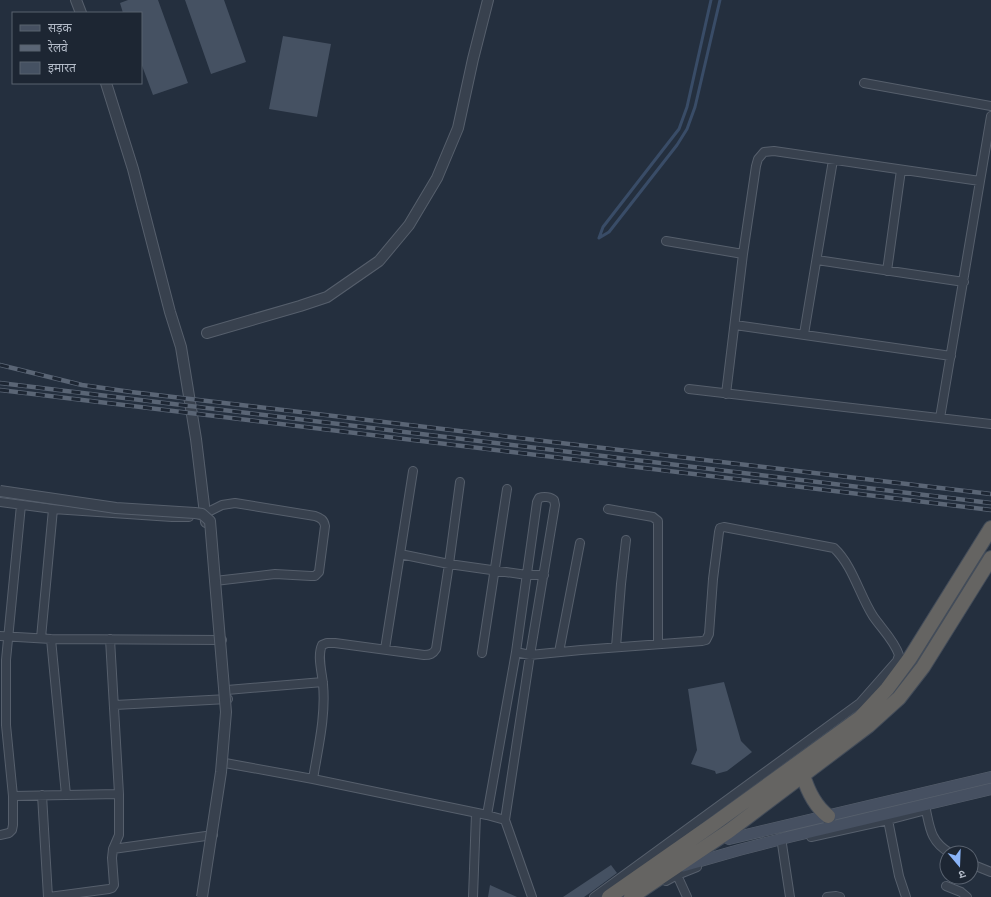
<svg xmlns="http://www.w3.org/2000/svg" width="991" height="897" font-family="Overpass,'Noto Sans Devanagari',sans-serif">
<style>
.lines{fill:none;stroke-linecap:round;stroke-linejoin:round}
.stream{stroke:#394c67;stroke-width:3}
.building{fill:#455162}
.minor-casing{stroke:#565f6c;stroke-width:10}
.tertiary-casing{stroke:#565f6c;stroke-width:12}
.secondary-casing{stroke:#565f6c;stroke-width:12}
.trunk-casing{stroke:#434c59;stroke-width:16}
.minor{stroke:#38414e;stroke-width:8}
.tertiary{stroke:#38414e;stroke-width:10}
.secondary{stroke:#465061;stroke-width:11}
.trunk{stroke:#656462;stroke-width:14}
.rail-casing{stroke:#5a6575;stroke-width:4.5}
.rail{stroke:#1d2633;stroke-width:3;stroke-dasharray:9;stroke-linecap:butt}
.tertiary-bridge-casing{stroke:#565f6c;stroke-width:12;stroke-linecap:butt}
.tertiary-bridge{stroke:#38414e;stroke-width:10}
</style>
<rect width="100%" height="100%" fill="#242f3e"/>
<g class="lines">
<!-- stream -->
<path class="stream" d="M599 238 609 232 677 145 687 129 695 107 720 0
M599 238 603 227 679 129 687 107 711 0"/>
</g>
<!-- building -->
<path class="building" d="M128 0H158L188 83 153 95 141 63V13H123L120 3Z
M185 0H224L246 62 211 74Z
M283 36 331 44 317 117 269 109Z
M724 682 741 741 752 752 727 771 716 774 715 771 691 764 697 750 688 689Z
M611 865 617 873 594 890 584 897H563Z
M490 885 517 897H488Z"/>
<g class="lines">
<!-- minor casing -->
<g class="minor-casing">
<path id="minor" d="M864 83 991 106
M666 241 743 254
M817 260 964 282
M887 271 901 170
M735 325 951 356
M804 334 833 160
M689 389 991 424
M726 394 743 254 756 166 758 159 764 152 774 151 980 181
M940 418 991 116
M0 502 53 509 172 517H189
M608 509 653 517 658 521V643
M200 515 204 514 222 505 235 503 315 516C321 518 324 520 325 526L319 572 315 576H311L275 574 215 581
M400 554 413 471
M0 636 51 639 222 640
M41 638 53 509
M51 639 66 795
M616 647 621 584 626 540
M385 649 400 554 449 564 527 575H544
M516 652 530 655 581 650 702 641 706 640 709 634 713 579 719 532 720 528 724 527 834 548C853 566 859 594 873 616 881 628 894 640 899 655L897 661 860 703 594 897
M559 652 580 543
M482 653 507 489
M227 690 323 682
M115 705 228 699
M225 763 313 779 487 815 505 820 532 897
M313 779C318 748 326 716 323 684 322 672 317 656 322 645L327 643H335L424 655C430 655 433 654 436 649L449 564 460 482
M42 795 48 897
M13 796 119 794
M926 810C930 829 931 842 950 853
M487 815 516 652 537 502 539 498C544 496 551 497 554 500L555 505 530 655 505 820
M888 820 899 876 906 897
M0 835 9 833 12 830 13 825V796L6 725V660L21 505
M811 837 888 820 926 810
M782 844 790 897
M113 849 213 835
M971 864 991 872
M677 875 687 897
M666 881 677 875 697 867
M946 886 961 892 967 897
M49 897 109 889 112 888 114 885 112 858 113 849 119 835V794L110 639
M473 897 476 813
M827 897 836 896 840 897"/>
</g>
<!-- tertiary casing -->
<g class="tertiary-casing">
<path id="tertiary" d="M76 0 81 13
M106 83 133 169 170 312 181 347 196 439 206 522
M207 333 300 306 327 297 379 261 409 225 437 178 458 128 473 59 488 0"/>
</g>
<!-- secondary casing -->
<g class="secondary-casing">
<path id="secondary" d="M729 839 991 777
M683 866 739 850 789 837 991 789"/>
</g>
<!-- trunk casing -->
<g class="trunk-casing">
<path id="trunk" d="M803 775C808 792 815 806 828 816
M609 897 715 823 860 718 887 689 910 658 991 528
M631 897 729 831 868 726 899 698 923 667 991 558"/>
</g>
<!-- minor -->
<use href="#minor" class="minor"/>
<!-- tertiary -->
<use href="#tertiary" class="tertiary"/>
<!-- secondary -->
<use href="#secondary" class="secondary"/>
<!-- trunk -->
<use href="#trunk" class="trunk"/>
<!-- rail casing -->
<g class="rail-casing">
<path id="rail" d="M0 365 82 385 131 392 991 494
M0 383 991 503
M0 390 991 510"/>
</g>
<!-- rail -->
<use href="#rail" class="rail"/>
<!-- tertiary-bridge casing -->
<g class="tertiary-bridge-casing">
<path id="tertiary-bridge" d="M0 491 116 508 195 513 202 514 210 521 226 712 221 772 202 897"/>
</g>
<!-- tertiary-bridge -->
<use href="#tertiary-bridge" class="tertiary-bridge"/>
</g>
<!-- legend -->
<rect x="12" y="12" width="130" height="72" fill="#1d2633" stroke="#59626f"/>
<rect x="20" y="25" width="20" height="6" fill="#465061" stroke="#59626f"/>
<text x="48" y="32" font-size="12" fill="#b4bcc9">सड़क</text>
<rect x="20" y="45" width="20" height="6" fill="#5a6575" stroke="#59626f"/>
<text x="48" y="52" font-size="12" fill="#b4bcc9">रेलवे</text>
<rect x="20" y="62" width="20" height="12" fill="#455162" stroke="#59626f"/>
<text x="48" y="72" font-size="12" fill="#b4bcc9">इमारत</text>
<!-- north arrow -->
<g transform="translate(959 865) rotate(161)"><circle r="19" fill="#1d2633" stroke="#59626f"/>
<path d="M0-3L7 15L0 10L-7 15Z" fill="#8ab4f8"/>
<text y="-6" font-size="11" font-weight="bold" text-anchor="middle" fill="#b4bcc9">उ</text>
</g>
</svg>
